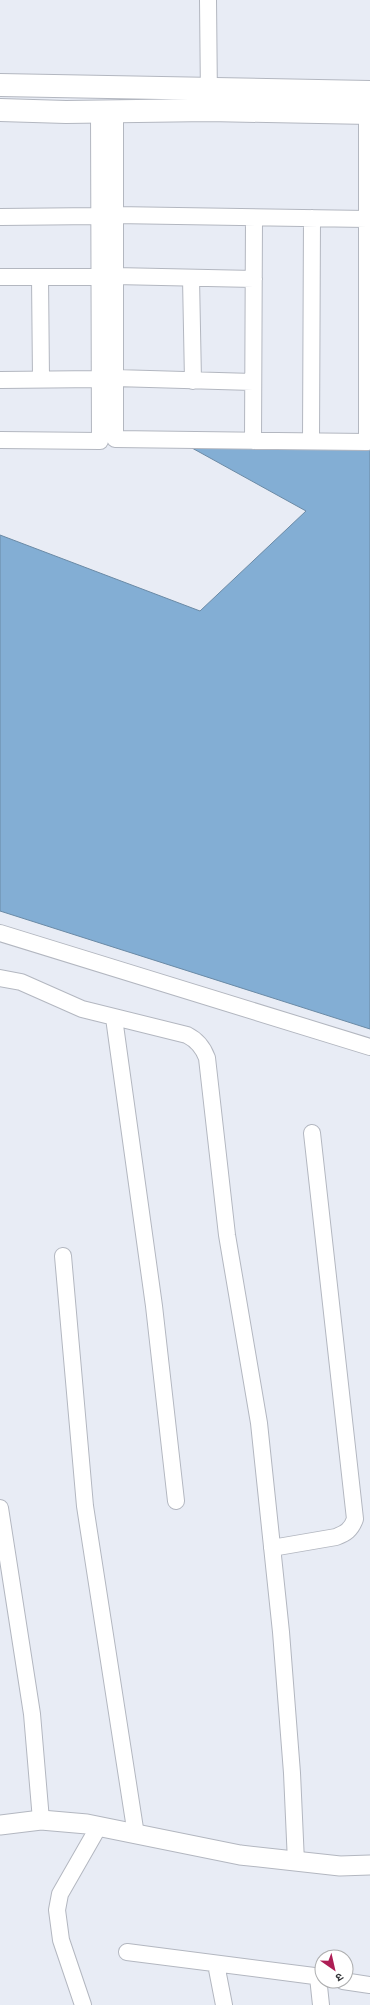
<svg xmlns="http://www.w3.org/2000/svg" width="370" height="2005" font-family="Cabin,'Noto Sans Devanagari',sans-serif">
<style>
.water{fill:#83aed4;stroke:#6b8aa5}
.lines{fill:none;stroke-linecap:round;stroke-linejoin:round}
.minor-casing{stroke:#b3b7c0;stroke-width:18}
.tertiary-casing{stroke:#b3b7c0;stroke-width:21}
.primary-casing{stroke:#b3b7c0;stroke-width:24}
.minor{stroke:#fff;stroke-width:16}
.tertiary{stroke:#fff;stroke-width:19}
.primary{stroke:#fff;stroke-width:22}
</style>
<rect width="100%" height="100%" fill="#e8ecf5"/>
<!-- water -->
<path class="water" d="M192 448 370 449V1029L0 911V535L200 611 306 511Z"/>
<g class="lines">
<!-- minor casing -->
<g class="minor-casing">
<path id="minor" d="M208 0 209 100
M115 112V439L367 442V113
M115 215 367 219
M0 217 98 216
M115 276 254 279
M0 277H99
M40 277 41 379
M191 278 193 381
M115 378 253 382
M0 380 100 379
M0 440 100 441 99 111
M253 441 254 218
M311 441 312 218
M0 933 370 1047
M0 978 21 982 82 1009 187 1035C197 1040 203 1047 207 1058L227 1235 259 1423 281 1632 292 1773 296 1862
M114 1018 154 1306 176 1501
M63 1256 85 1506 136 1835
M0 1508 32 1714 41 1820
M272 1548 336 1537C346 1533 351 1530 355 1519L312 1133
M127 1952 322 1977
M216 1964 224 2005
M318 1977 321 2005
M343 1981 370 1985
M83 2005 61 1940 57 1910 60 1894 99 1826"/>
</g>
<!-- tertiary casing -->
<g class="tertiary-casing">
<path id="tertiary" d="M0 1825 41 1820 87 1824 240 1855 340 1866 370 1865"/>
</g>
<!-- primary casing -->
<g class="primary-casing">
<path id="primary" d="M0 85 370 92
M0 110 66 112 209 110 370 113"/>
</g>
<!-- minor -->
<use href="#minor" class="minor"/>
<!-- tertiary -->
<use href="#tertiary" class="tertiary"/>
<!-- primary -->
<use href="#primary" class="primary"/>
</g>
<!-- north arrow -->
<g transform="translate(334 1969) rotate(146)"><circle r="19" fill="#ffffff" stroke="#adaeaf"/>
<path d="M0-3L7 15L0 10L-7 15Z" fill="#ae1e55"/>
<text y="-6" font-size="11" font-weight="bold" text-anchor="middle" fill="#333538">उ</text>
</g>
</svg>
